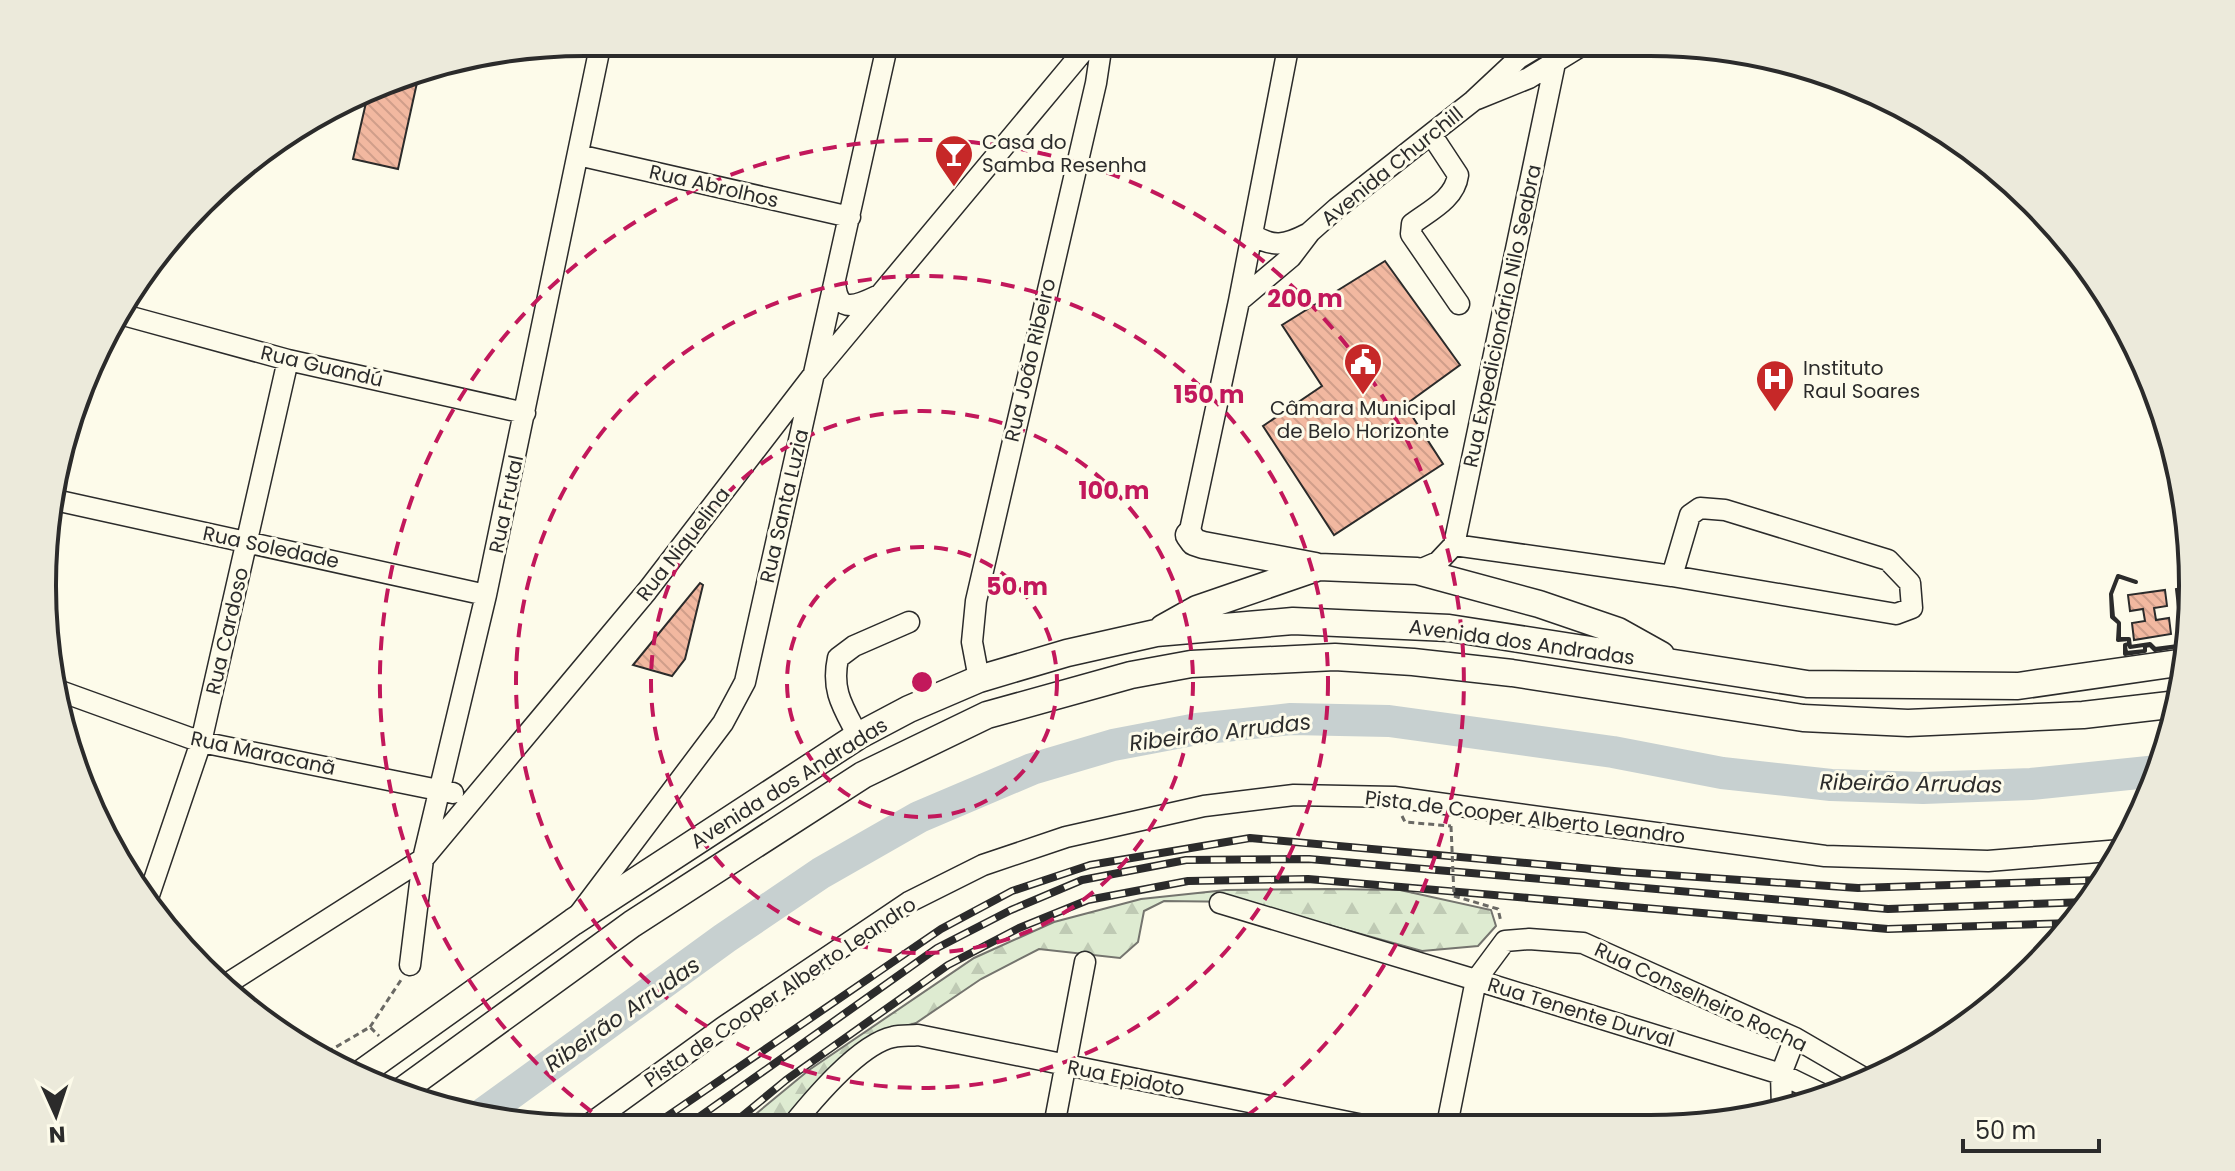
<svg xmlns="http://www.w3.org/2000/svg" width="2235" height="1171" font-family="Poppins,sans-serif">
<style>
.forest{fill:url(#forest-firs);stroke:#74746e;stroke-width:2}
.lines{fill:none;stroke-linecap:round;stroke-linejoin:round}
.river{stroke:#c7d0d0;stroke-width:32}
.building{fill:url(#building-back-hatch);stroke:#2b2b2b;stroke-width:2}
.minor-casing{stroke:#2b2b2b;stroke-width:23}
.major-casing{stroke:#2b2b2b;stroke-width:29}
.path{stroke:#6a6964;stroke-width:3;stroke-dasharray:6 4;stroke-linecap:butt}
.minor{stroke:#fdfbea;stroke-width:20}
.major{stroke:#fdfbea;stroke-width:26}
.rail-casing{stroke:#2b2b2b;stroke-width:8}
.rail{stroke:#fdfbea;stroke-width:5;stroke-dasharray:15;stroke-linecap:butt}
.path-bridge{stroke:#6a6964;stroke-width:3;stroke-dasharray:6 4;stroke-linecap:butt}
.wall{stroke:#2b2b2b;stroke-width:4}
.ring{fill:none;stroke:#c2185b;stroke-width:4;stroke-dasharray:14 10}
.labels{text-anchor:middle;stroke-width:6;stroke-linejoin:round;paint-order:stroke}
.poi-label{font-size:20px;fill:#2b2b2b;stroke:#fdfbea;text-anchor:start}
.street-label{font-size:20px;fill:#2b2b2b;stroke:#fdfbea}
.water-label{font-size:22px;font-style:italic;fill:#2b2b2b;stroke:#fdfbea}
.rim{fill:none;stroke:#2b2b2b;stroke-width:4}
.centre{fill:#c2185b;stroke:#fdfbea;stroke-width:4}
.ring-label{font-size:24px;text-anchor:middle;font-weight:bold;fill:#c2185b;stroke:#fdfbea;stroke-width:6;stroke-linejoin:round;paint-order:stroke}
</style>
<defs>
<pattern id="forest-firs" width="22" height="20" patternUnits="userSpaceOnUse" patternTransform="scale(2)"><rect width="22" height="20" fill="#deebd1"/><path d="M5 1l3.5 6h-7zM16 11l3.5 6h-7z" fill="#bfcab4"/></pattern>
<pattern id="building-back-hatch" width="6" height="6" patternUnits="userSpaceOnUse" patternTransform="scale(2)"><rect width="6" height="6" fill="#f2b8a0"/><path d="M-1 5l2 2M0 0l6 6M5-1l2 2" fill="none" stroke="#d09e8a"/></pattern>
</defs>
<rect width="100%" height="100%" fill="#fdfbea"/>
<!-- forest -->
<path class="forest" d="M1328 889 1400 890 1491 910 1496 926 1478 946 1422 951 1246 902 1164 901 1144 911 1138 942 1120 958 1039 949 981 979 916 1023 882 1033 783 1127H740L809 1070 974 958 1054 922 1141 899 1226 890Z"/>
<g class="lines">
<!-- river -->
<path class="river" d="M480 1116 725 938 821 873 919 817 1032 769 1113 745 1197 729 1291 719 1389 721 1613 752 1722 773 1831 785 1923 788 2031 784 2158 771"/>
</g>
<!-- building -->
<path class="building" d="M420 69 398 169 353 159 368 94 410 71Z
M1385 261 1460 365 1405 405 1443 464 1334 535 1263 426 1322 386 1282 325Z
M700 583 703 585 685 659 672 676 633 665Z
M2191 587V605L2178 607 2176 589Z
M2165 590 2167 606 2154 608 2156 620 2169 618 2171 634 2134 640 2132 623 2145 621 2143 609 2130 611 2128 595Z"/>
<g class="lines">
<!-- minor casing -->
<g class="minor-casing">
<path id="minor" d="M1477 99 1529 78 1586 43
M1431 134 1458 175C1455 199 1429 211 1412 224L1411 234 1459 304
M578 155 850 217
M1252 234C1272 248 1286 245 1307 234
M835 279C836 313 852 308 877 296
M1239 301 1291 257 1310 232 1337 208 1473 101 1519 58 1544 43
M120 314 288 360 525 413
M55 500 486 595
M1189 535 1239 301 1289 43
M1454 545 1672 576 1896 614 1912 608 1910 583 1888 560 1725 510 1700 508 1690 515 1672 576
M1417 571 1438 562 1454 545 1555 63 1564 43
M979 679 972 642 976 601 1096 83 1102 43
M60 691 201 742 453 793
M858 736C843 707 831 691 838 658L854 646 909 622
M148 898 201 742 288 360
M1220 903 1476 980 1505 941 1529 939 1583 943 1795 1038 1869 1081
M580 913 723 723 745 682 888 42
M410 965 423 859 486 595 601 42
M222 987 423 859 647 591 814 374 1090 43
M1782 1108 1781 1074 1795 1038
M1447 1125 1476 980 1781 1074 1826 1096
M1054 1126 1085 962
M791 1127C812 1101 859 1044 893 1037 901 1035 910 1036 918 1035L1363 1125
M584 1128 722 1028 909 902 983 865 1066 837 1204 806 1294 795 1394 797 1825 856 1988 861 2121 850"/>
</g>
<!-- major casing -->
<g class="major-casing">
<path id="major" d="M1189 535 1194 542 1203 545 1315 566
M1163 628 1197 609 1319 567 1417 571 1539 604 1618 631 1661 655
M356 1077 573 922 858 736 909 709 979 679 1067 653 1156 633 1293 621 1449 628 1807 684 2018 686 2185 662
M399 1093 632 924 863 775 987 715 1131 675 1191 664 1335 657 1413 662 1512 673 1803 718 1908 723 2083 715 2178 704"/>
</g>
<!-- path -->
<path class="path" d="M1402 816 1405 822 1451 826
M1454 896 1498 909 1501 922
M370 1027 401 980
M319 1057 370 1027 379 1036"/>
<!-- minor -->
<use href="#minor" class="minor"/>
<!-- major -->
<use href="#major" class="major"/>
<!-- rail casing -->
<g class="rail-casing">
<path id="rail" d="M685 1127 937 948 1011 910 1082 880 1186 860 1309 859 1888 909 2086 902
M729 1127 786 1080 948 965 1019 928 1088 900 1188 881 1308 879 1888 929 2072 923
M650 1128 941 929 1012 891 1090 865 1250 838 1625 872 1858 888 2101 880"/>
</g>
<!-- rail -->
<use href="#rail" class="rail"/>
<!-- path-bridge -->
<path class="path-bridge" d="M1451 826 1454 896"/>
<!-- wall -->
<path class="wall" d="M2125 645 2129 644V639L2118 640 2119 623 2112 617 2111 594 2118 576 2136 582 2118 576 2111 594 2113 617 2119 623V639H2129L2130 647 2150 644 2155 649 2178 646 2155 650 2150 645 2145 646V651
M2125 645 2126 653 2145 651 2125 654Z"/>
</g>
<!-- distance rings -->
<g class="ring">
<circle cx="922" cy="682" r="135"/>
<circle cx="922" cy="682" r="271"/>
<circle cx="922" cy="682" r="406"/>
<path d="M611 1126A542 542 0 1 1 1237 1123"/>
</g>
<!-- icons -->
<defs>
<g id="bar-pin" transform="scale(2)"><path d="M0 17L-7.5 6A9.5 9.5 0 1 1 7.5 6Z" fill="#c62828" stroke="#fdfbea"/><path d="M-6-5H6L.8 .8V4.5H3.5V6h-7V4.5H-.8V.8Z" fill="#fff"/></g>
<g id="civic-pin" transform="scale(2)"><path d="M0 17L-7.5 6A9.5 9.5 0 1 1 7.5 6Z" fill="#c62828" stroke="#fdfbea"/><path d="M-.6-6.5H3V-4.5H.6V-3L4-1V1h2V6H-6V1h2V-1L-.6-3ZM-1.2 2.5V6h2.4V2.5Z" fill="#fff"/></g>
<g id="hospital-pin" transform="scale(2)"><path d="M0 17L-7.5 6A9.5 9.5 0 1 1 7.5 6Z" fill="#c62828" stroke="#fdfbea"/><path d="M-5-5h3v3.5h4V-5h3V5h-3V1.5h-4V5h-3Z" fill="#fff"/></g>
</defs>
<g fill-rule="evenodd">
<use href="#bar-pin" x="954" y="154"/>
<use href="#civic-pin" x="1363" y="362"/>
<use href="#hospital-pin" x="1775" y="379"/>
</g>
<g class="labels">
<!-- poi labels -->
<g class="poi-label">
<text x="982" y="149">Casa do<tspan x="982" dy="23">Samba Resenha</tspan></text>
<text x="1803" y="375">Instituto<tspan x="1803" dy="23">Raul Soares</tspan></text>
<text x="1363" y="415" text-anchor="middle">Câmara Municipal<tspan x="1363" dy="23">de Belo Horizonte</tspan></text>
</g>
<!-- street labels -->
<g class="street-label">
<text transform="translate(1392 166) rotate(-39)" y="7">Avenida Churchill</text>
<text transform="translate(714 186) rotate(13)" y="7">Rua Abrolhos</text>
<text transform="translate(1502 316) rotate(-78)" y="7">Rua Expedicionário Nilo Seabra</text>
<text transform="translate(1030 360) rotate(-77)" y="7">Rua João Ribeiro</text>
<text transform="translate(322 366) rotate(13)" y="7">Rua Guandú</text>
<text transform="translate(506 504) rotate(-78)" y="7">Rua Frutal</text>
<text transform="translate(784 506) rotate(-77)" y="7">Rua Santa Luzia</text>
<text transform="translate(683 544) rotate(-52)" y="7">Rua Niquelina</text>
<text transform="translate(271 547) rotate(12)" y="7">Rua Soledade</text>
<text transform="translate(227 631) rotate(-77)" y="7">Rua Cardoso</text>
<text transform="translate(1522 642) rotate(8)" y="7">Avenida dos Andradas</text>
<text transform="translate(263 753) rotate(12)" y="7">Rua Maracanã</text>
<text transform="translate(789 783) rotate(-32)" y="7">Avenida dos Andradas</text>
<text transform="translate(1525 817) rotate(7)" y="7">Pista de Cooper Alberto Leandro</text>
<text transform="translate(780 992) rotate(-34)" y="7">Pista de Cooper Alberto Leandro</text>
<text transform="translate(1701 997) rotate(25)" y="7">Rua Conselheiro Rocha</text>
<text transform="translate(1581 1012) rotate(17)" y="7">Rua Tenente Durval</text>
<text transform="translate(1126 1078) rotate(11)" y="7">Rua Epidoto</text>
</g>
<!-- water labels -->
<g class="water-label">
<text transform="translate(1220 732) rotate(-7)" y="8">Ribeirão Arrudas</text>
<text transform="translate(1911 783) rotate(1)" y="8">Ribeirão Arrudas</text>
<text transform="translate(622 1014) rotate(-35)" y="8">Ribeirão Arrudas</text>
</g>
</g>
<!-- crop -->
<path d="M0 0H2235V1171H0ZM585 56H1650A529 529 0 0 1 2179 585V586A529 529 0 0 1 1650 1115H585A529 529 0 0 1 56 586V585A529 529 0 0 1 585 56Z" fill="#eceadb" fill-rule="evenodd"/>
<path class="rim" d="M585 56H1650A529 529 0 0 1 2179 585V586A529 529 0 0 1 1650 1115H585A529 529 0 0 1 56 586V585A529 529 0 0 1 585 56Z"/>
<circle cx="922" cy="682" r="12" class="centre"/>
<g class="ring-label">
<text x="1305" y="307">200 m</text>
<text x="1209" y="403">150 m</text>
<text x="1114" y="499">100 m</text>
<text x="1017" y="595">50 m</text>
</g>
<!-- north arrow -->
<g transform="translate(56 1115) rotate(177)" stroke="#fdfbea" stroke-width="6" paint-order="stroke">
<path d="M0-6L14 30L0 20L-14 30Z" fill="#2b2b2b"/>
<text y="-12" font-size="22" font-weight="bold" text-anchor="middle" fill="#2b2b2b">N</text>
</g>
<!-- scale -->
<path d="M1963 1139v12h136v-12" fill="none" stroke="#2b2b2b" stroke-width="4"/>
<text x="1975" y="1139" font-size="24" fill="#2b2b2b" stroke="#fdfbea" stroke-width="6" paint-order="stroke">50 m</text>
</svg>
